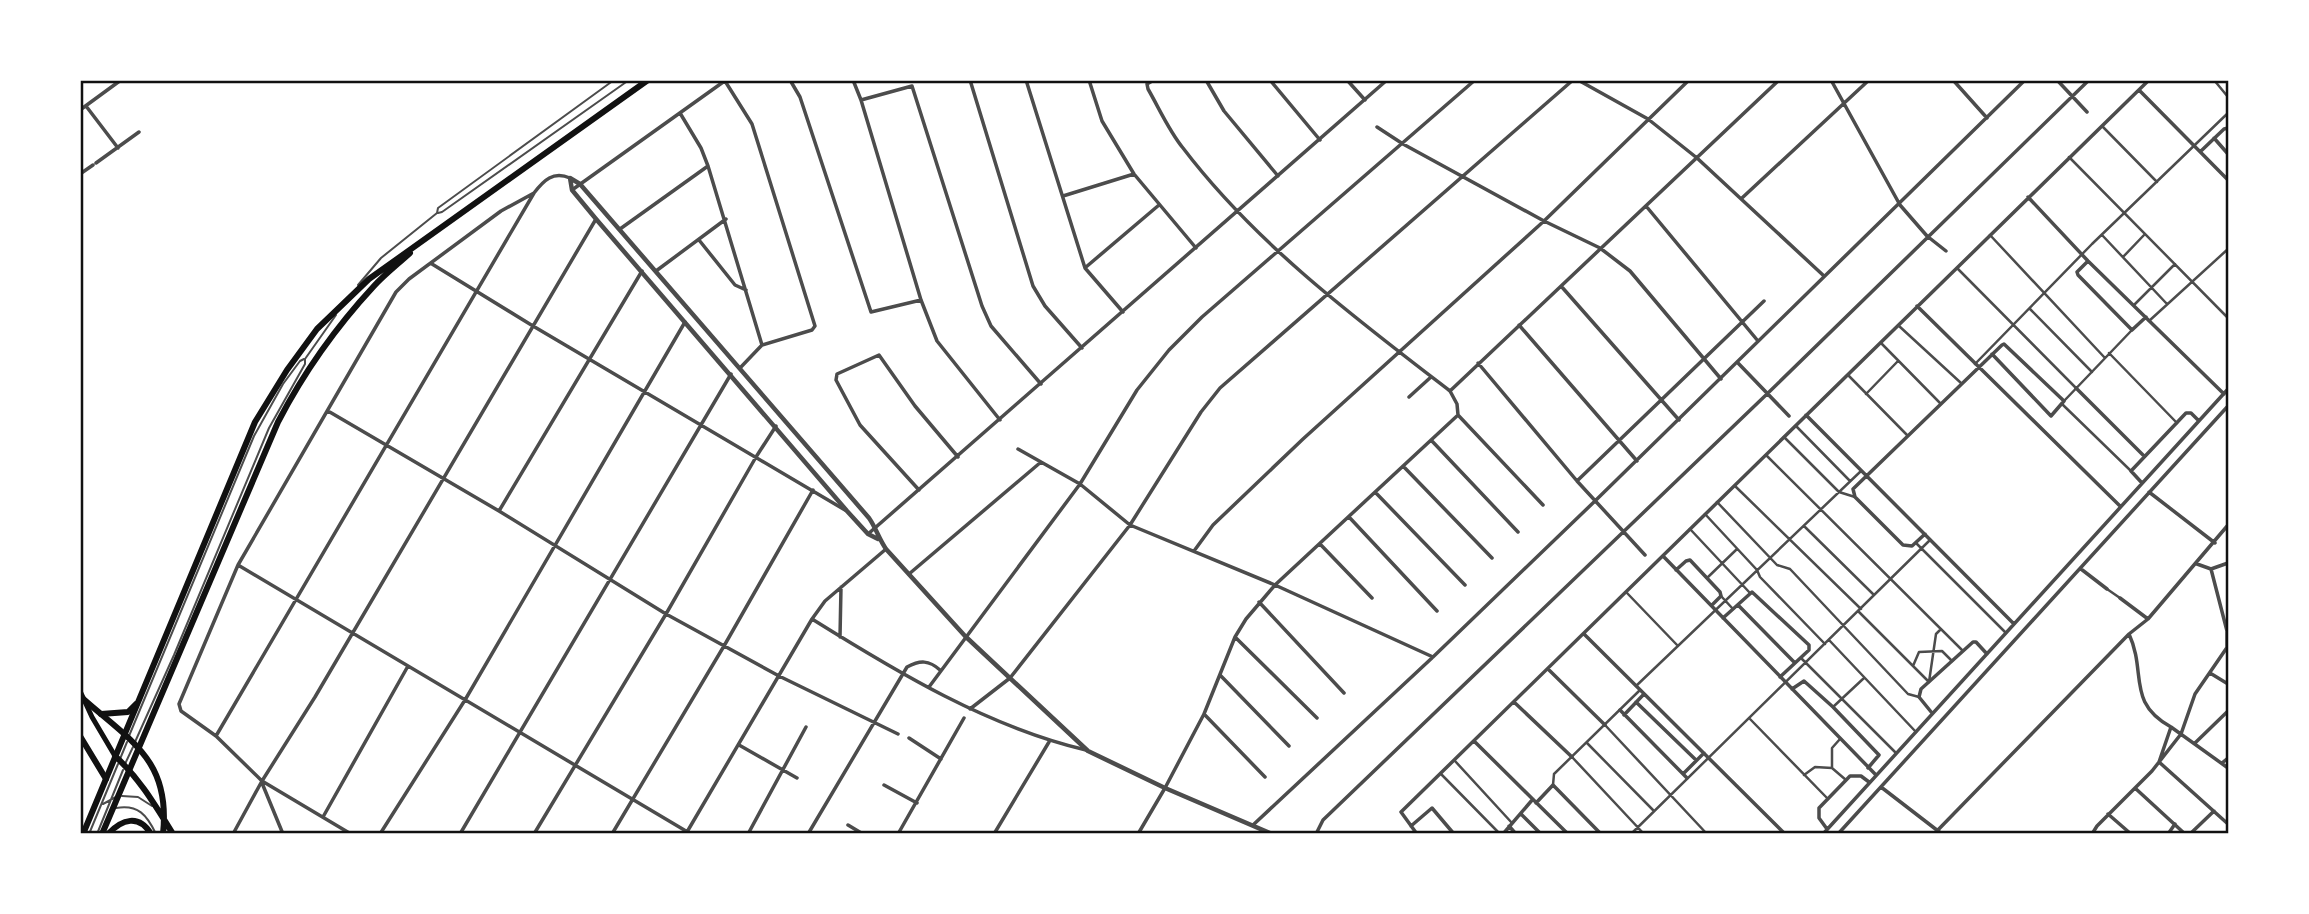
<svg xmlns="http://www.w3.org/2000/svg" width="2309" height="914" font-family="Commissioner,sans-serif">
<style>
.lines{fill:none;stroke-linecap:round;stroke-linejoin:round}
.service{stroke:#4c4c4c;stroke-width:2}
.pedestrian{stroke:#4c4c4c;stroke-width:2.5}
.minor{stroke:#4c4c4c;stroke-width:3.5}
.tertiary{stroke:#4c4c4c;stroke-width:4.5}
.secondary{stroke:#111;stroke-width:5}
.primary{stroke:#111;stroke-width:6}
.trunk{stroke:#111;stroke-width:6}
.neatline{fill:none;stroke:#111;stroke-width:2.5}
</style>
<rect width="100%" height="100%" fill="#fff"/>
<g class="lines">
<!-- service -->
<path class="service" d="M438 213 442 212 629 80
M358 285 381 258 437 213 438 208 614 80
M129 736 254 436 283 384 300 361 304 359
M135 742 174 655 269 428 305 364V359L336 315
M120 759 127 742
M125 764 133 747
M122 796 138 797 152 806
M103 804 116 797
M116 808C138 804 147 815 156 834
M89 834 118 764
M97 834 123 770"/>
<!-- pedestrian -->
<path class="pedestrian" d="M2214 80 2228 97
M2103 127 2157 182
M2069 157 2228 318
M1990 235 2105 358
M2102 235 2167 304
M2123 257 2145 234
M1958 269 2076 388
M2134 305 2175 264
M2030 309 2092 372
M2149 321 2228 249
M1899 326 1961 383
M1881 343 1940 403
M2109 353 2177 423
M1975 364 2092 244 2228 113
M1848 375 1907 435
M1866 394 1898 361
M2064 401 2132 330
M2062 404 2131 471
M1796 426 1850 481
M1784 437 1839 492 1855 497
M1766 455 1962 650
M1735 486 1861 609
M1717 502 1777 565 1790 569 1908 694 1919 697
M1705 514 1757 570 1760 577 1825 644
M1804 526 1874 595
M1690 529 1750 593
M1916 543 2005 632
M1707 578 1737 549
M2107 589 2120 598
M1627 593 1678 646
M1721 596 1733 609
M1858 611 1929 682
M1829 640 1916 732
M1801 658 1896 753
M1913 666 1919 652 1942 651 1952 661
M1929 682 1936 634 1941 629
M1636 686 1861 471
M1833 707 1864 678
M1750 719 1828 799
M1605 725 1707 834
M1587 743 1653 810
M1572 757 1644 834
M1455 761 1512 823
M1832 768V748L1840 739
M1441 774 1500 834
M1804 775 1815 767 1832 768 1846 780
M1553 785 1554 774 1639 691
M1631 834 1930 540"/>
<!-- minor -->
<path class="minor" d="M790 80 800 97 871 312 921 300
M853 80 861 100 921 300 937 341 1000 420
M970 80 1033 286 1045 306 1082 348
M1026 80 1085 268 1123 312
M1089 80 1102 121 1134 174 1196 248
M1154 80 1147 84 1148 89C1159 108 1169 131 1183 148 1256 244 1355 318 1450 391L1457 404 1458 415
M1206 80 1224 111 1278 176
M1270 80 1320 140
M1347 80 1365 100
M1578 80 1648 119 1697 158 1824 276
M1831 80 1900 205 1927 236 1946 251
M1953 80 1987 118
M2057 80 2087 112
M211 81V80
M725 81 752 124 815 326 812 330 762 345 740 368
M2139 90 2228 180
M861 100 912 86 982 306 991 326 1041 384
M86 106 118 148
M80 110 121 80
M680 113 701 148 708 166 762 345
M1377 127 1403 144 1544 221 1600 248 1630 271 1721 379
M2214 138 2228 154
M2201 151 2224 129 2228 128
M96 163 139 132
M80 174 93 165
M572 190 726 80
M1063 196 1134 174
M2028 197 2088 261 2224 394
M1742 198 1869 80
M1646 206 1758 341
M620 229 708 166
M699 240 735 285 746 290
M2088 261 2077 272 2078 275 2132 330 2146 317
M432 264 533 326 845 510
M1086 267 1159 205
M656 271 726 219
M1561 286 1679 420
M1917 306 2120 506
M1519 325 1637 461
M1478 363 1577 481 1645 555
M1738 363 1789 416
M2076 388 2144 456
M1450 391 1779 80
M1409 397 1431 377
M328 411 499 511 666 614 779 676 898 734
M1458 415 1543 505
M1806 415 2014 624
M1431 440 1518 532
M1018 449 1080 484 1130 525 1275 585 1433 657
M1403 466 1492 558
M1577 481 1764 301
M2142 483 2131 471 2186 413H2191L2199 421
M919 490 860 425 836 380 837 374 879 355 915 406 958 457
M1375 492 1465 585
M2149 492 2215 543
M499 511 642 271
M1349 517 1437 611
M868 534 1387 80
M1925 534 1912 546 1903 545 1855 497 1853 489 2002 345 2004 344 2064 401 2051 416 1992 354
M1320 544 1372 598
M1194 551 1213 525 1303 439 1544 221 1689 80
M1663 556 1876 775
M2197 564 2211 569 2227 631V648
M238 565 691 834
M2081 569 2107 589
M2211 569 2228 563
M1676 570 1686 561 1690 560 1720 592 1721 596 1712 605
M909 574 1041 462
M2120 598 2148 619
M1259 602 1344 693
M1738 605 1795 663
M1723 618 1752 592 1809 645V650L1780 677
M812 619C897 672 988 727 1086 750
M1584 634 1785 834
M2129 634C2147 673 2126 702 2171 727L2159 762 2228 824
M840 637 841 587
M1235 637 1317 718
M1548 669 1605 725
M2210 673 2228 684
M1220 675 1289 746
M929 687 1080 484 1137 390 1169 350 1202 317 1475 80
M1792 689 1804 681 1833 707 1879 755 1868 768
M1514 702 1572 757
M1636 702 1696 760
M970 709 1010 678 1130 525 1201 412 1220 388 1573 80
M1620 710 1687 778
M1932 713 1919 697 1921 689 1973 642H1976L1987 654
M1204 714 1265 777
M1624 715 1644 694
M2171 727 2228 768
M216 736 534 193C544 180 553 171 570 178
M909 738 941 759
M1474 741 1568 834
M2195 743 2228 711
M739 745 797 778
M2222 763 2228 758
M1683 774 1704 753
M262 783 283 834
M884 785 917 803
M1881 787 1942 834
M2135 788 2185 834
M1536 803 1553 785 1601 834
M1521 814 1541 834
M2108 814 2131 834
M323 817 408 666
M848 825 863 834
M1253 825 1433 657 1595 501 2025 80
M1411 826 1432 808 1454 834
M1509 826 1516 834
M1827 829 1819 818V808L1850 776H1861L1869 782
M687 832 812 619 825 601 886 549
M233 834 262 781 315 697 596 219
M351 834 262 781 216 736 181 711 179 704 238 565 396 292 409 279 501 211 534 193
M380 834 465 700 685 322
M460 834 731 374
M534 834 666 614 756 457 776 426
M612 834 724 646 813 490
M748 834 806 727
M808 834 907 667C920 660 929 660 940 670
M898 834 964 718
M994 834 1049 742
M1138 834 1165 788 1204 714 1235 637 1246 619 1275 585 1458 415
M1316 834 1323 820 1767 394 2089 80
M1417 834 1401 812 2149 80
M1503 834 1533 799
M1823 834 2228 389
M1838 834 2228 406
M1934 834 2129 634 2148 619 2228 525
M2092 834 2097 826 2152 771 2181 734 2195 694 2228 646
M2168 834 2175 824
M2190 834 2214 811"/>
<!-- tertiary -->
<path class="tertiary" d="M570 178 580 184 869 518C876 528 879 539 886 549L965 636 1088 751 1165 788 1272 834
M570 178 572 190 596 219 847 511 868 534 878 539"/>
<!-- secondary -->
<path class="secondary" d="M80 691 92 717 115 756"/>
<!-- primary -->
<path class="primary" d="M101 714 128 712 136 704
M83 834 255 422 287 370 317 329 369 279 648 80
M102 834 278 422C304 372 336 327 374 286 385 274 398 264 410 253"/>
<!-- trunk -->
<path class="trunk" d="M80 696C130 741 171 759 163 834
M80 736 106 779
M115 756C140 779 155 805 173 834
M108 834C122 819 139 814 151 834"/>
</g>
<!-- border -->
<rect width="2309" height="914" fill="none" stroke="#ffffff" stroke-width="164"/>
<rect x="82" y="82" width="2145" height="750" class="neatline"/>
</svg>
